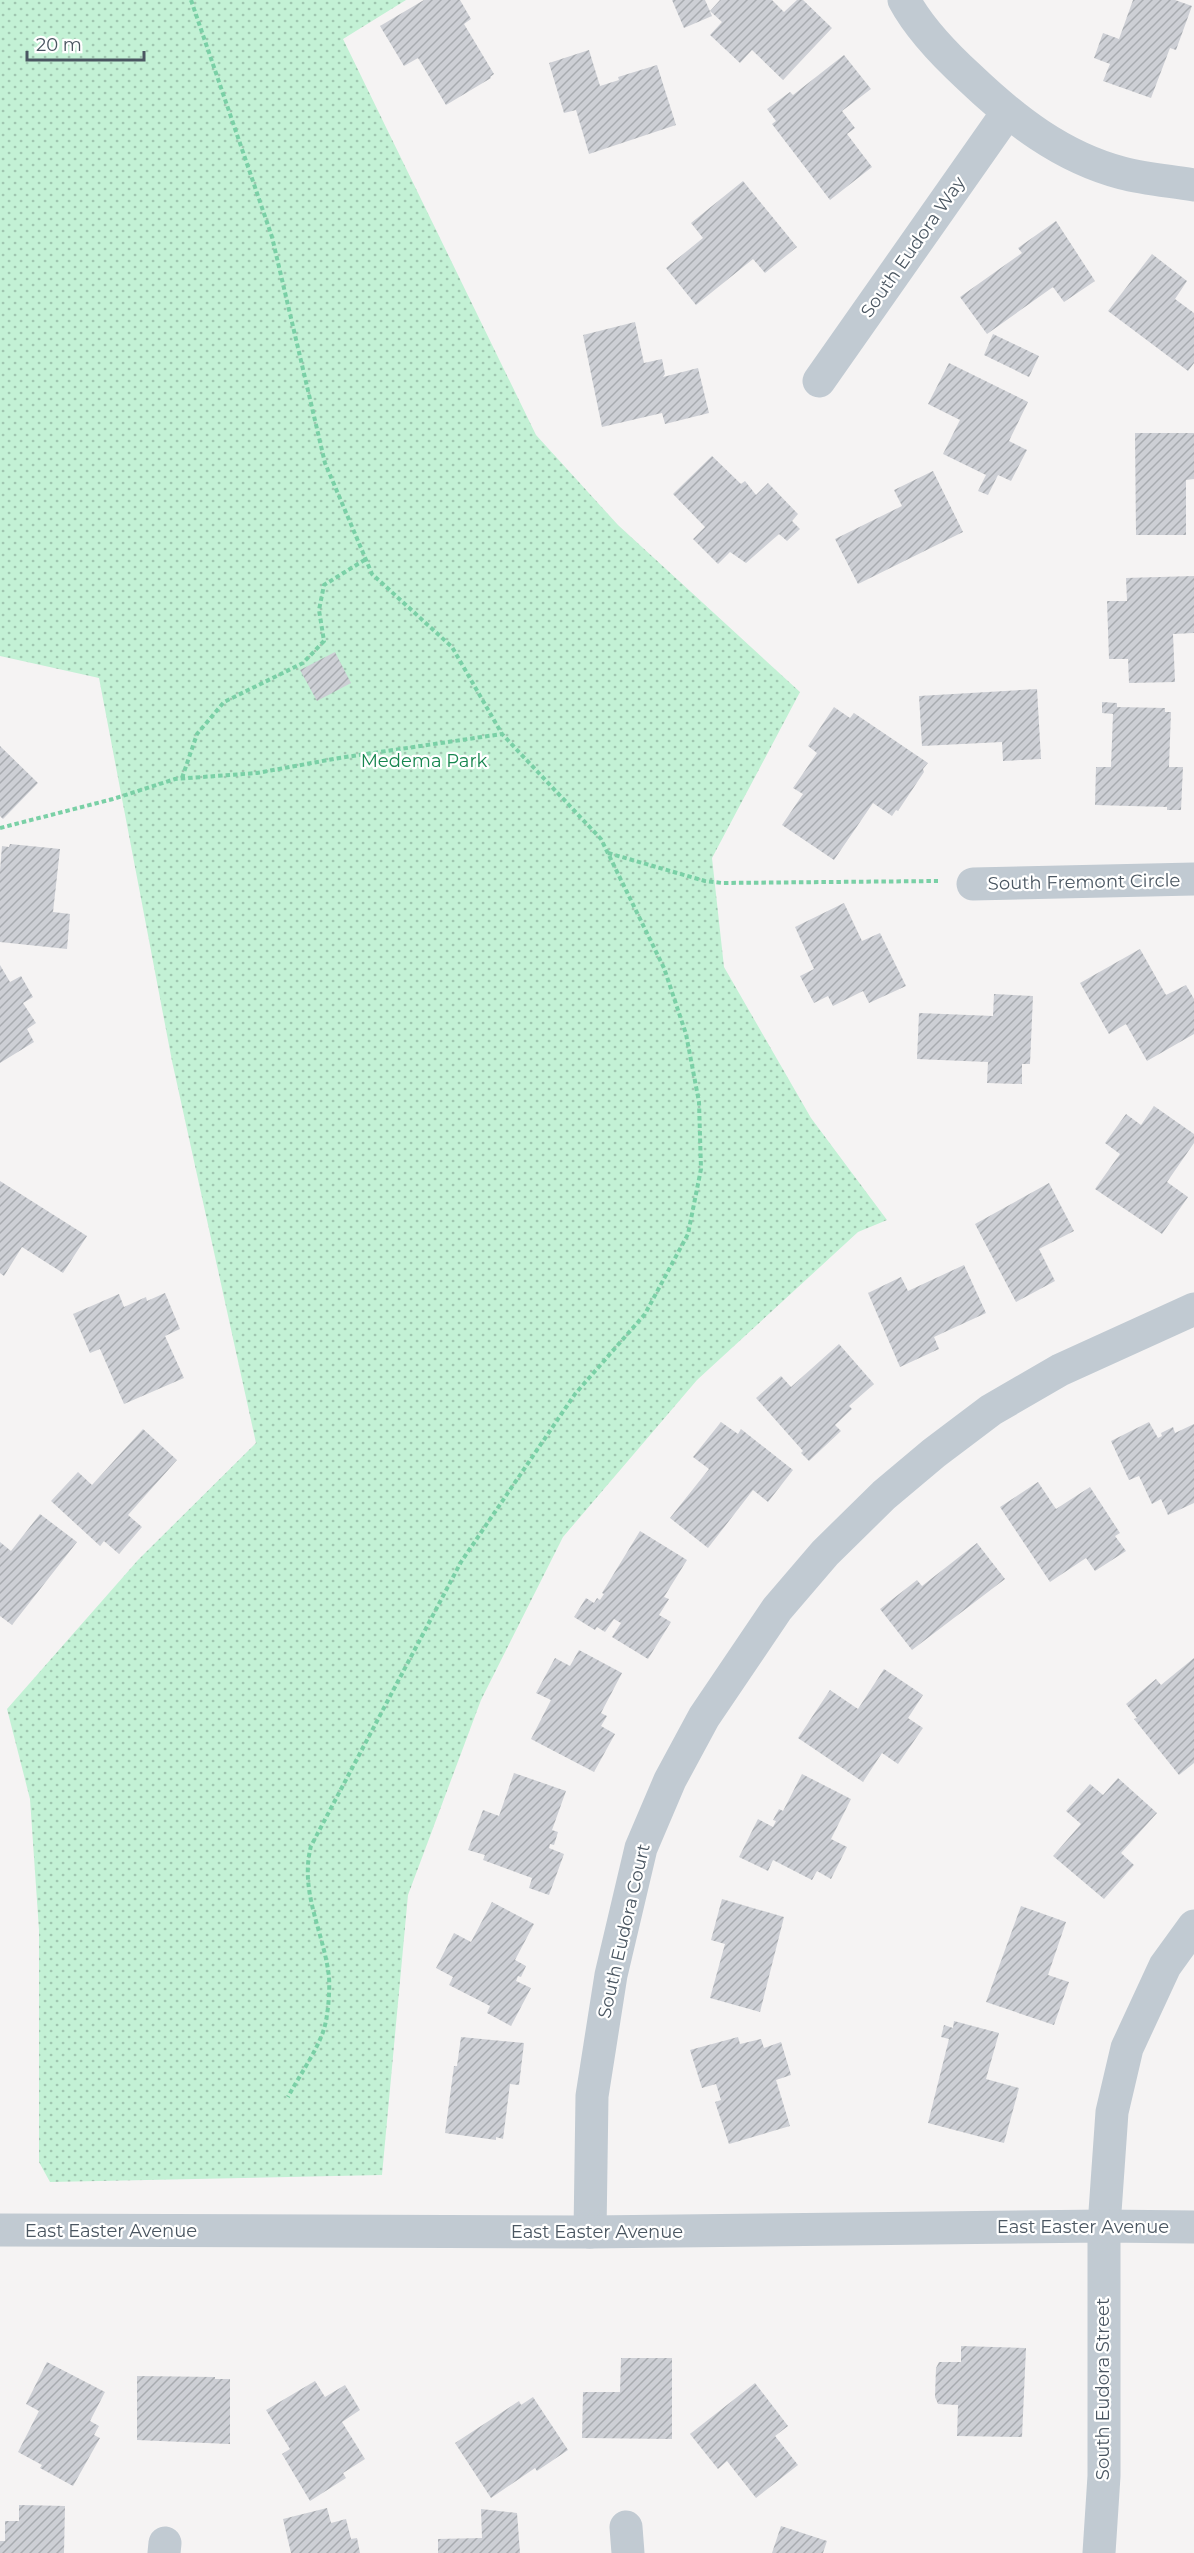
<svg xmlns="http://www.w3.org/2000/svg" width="1194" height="2553" font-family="Montserrat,sans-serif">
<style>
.park{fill:url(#park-dots)}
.building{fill:url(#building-hatch)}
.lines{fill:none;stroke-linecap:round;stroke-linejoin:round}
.path{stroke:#7ad0a6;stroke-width:4;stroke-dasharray:4.5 3;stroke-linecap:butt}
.minor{stroke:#c1cad2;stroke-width:33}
.tertiary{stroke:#c1cad2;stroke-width:33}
.labels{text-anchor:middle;stroke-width:4.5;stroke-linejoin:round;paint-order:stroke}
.street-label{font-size:18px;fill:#4a5661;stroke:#fff}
.park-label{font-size:18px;fill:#17864f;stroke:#fff}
</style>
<defs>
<pattern id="park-dots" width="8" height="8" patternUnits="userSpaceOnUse" patternTransform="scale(1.5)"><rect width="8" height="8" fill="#c3f1d5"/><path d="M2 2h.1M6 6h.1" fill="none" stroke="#a0c6b0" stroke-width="1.8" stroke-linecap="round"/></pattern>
<pattern id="building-hatch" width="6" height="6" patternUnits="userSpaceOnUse" patternTransform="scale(1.5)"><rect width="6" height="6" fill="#cdcfd5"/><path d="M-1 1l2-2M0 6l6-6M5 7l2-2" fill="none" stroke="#a8abb0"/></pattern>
</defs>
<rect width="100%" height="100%" fill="#f5f3f3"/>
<!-- park -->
<path class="park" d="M0 0H406L343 39 536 435 618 525 800 692 712 858 724 967 811 1118 887 1220 858 1232 697 1380 563 1537 481 1700 408 1895 382 2175 50 2182 39 2162V1930L30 1799 7 1709 138 1560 256 1443 172 1061 99 678 0 656Z"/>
<!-- building -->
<path class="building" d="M424 0H460L471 19 464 24 494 74 490 77 491 78 446 105 418 58 404 66 380 26Z
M672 0H705L712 16 684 28Z
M720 0H772L784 12 797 0H803L832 28 783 80 752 50 740 63 710 35 722 22 710 11Z
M1133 0H1175L1192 6 1176 50 1170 48 1151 98 1103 81 1110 64 1094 58 1103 33 1119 39Z
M589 50 600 86 619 80 618 77 657 65 676 125 589 154 576 110 564 113 549 63Z
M844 55 871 89 842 111 855 128 847 134 872 167 830 200 772 124 776 121 767 109 790 92 793 95Z
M743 181 797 247 765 273 753 259 696 305 666 268 703 238 691 223Z
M1056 221 1095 281 1064 302 1053 287 987 334 960 297 1022 253 1018 248Z
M1152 254 1187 281 1175 299 1194 313V363L1188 371 1108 311Z
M635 322 644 363 662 359 665 374 663 377 698 368 709 413 665 424 662 413 602 427 583 335Z
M993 334 1039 356 1029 377 984 355Z
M949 363 1028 402 1009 441 1027 450 1011 481 998 475 988 495 978 491 986 475 943 454 960 420 928 404Z
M1135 433H1194V479L1186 480V535H1136Z
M712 456 741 484 745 481 756 495 768 483 798 514 792 521 800 529 787 541 779 534 746 563 730 552 718 564 693 539 705 527 673 494Z
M933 471 963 532 858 584 835 539 902 506 894 490Z
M1194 576V633L1173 634 1175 682 1129 683 1128 659H1109L1107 601H1127L1126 578Z
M335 652 351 683 317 701 300 670Z
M1037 689 1041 759 1003 761 1002 742 922 746 919 696Z
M1102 702 1117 703V707L1165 708V712H1171L1169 767H1183L1181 810H1167V807L1095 805 1096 767H1111L1113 714 1102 713Z
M834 707 850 718 854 713 928 763 923 769 924 772 898 811 896 810 892 816 873 803 834 860 782 825 803 794 793 788 817 753 808 746Z
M0 746 38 783 3 819 0 816Z
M10 844 60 849 53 912 70 914 67 949 0 942V871L2 846 9 847Z
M844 903 862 941 880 933 906 986 869 1003 863 991 833 1006 828 996 814 1003 800 976 814 969 795 927Z
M1140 949 1166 995 1186 985 1194 999V1034L1147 1061 1126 1024 1109 1034 1080 983Z
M0 965 10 982 21 976 33 997 23 1003 36 1023 27 1029 34 1042 0 1063Z
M994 994 1033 996 1030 1064H1022V1084L987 1083 988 1062 917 1059 919 1013 993 1016Z
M1154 1106 1194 1134V1143L1167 1182 1188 1197 1162 1234 1095 1189 1120 1154 1105 1143 1126 1114 1141 1125Z
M0 1181 87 1236 63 1273 22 1247 4 1276 0 1273Z
M1049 1183 1074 1231 1039 1249 1055 1281 1016 1302 975 1224Z
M964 1265 986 1313 934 1337 939 1349 900 1367 868 1293 901 1277 908 1291Z
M165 1293 180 1329 165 1336 184 1378 124 1404 100 1349 90 1353 73 1314 119 1294 124 1307 146 1297 147 1301Z
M839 1344 874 1384 849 1406 852 1409 835 1425 841 1431 809 1461 801 1453 803 1451 756 1398 781 1376 791 1387Z
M721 1422 738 1434 741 1429 793 1470 768 1502 753 1490 708 1548 670 1518 709 1469 693 1457Z
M1149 1422 1158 1438 1162 1436 1161 1433 1173 1427 1175 1433 1194 1424V1503L1168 1515 1161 1499 1152 1504 1139 1476 1129 1480 1111 1441Z
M143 1429 177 1460 128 1515 142 1527 119 1554 104 1541 100 1546 51 1501 78 1472 92 1485Z
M1038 1482 1056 1509 1090 1487 1120 1533 1115 1536 1126 1551 1095 1571 1086 1558 1050 1582 1000 1507Z
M40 1514 77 1542 12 1625 0 1616V1542L11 1551Z
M640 1531 687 1560 664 1597 669 1599 659 1615 671 1622 648 1659 612 1637 621 1623 614 1619 605 1632 597 1627 595 1630 574 1617 586 1598 594 1603 597 1598 600 1600 604 1594 602 1593Z
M977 1543 1005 1579 912 1650 880 1609 917 1580 922 1586Z
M579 1650 622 1673 601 1713 607 1716 601 1726 615 1734 594 1772 531 1739 551 1700 536 1693 555 1658 570 1666Z
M1194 1658V1763L1179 1775 1134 1719 1137 1718 1126 1704 1156 1679 1161 1685Z
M884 1669 923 1695 908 1718 923 1728 898 1764 882 1753 863 1782 798 1738 830 1690 858 1709Z
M514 1773 566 1791 552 1830 558 1832 554 1845 550 1844 549 1848 564 1854 549 1895 529 1888 532 1878 483 1860 485 1855 468 1850 483 1810 499 1816Z
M802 1774 851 1799 831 1839 847 1847 831 1879 817 1871 812 1880 773 1860 768 1871 739 1857 758 1819 773 1827 776 1821 773 1820 779 1809 783 1811Z
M1118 1778 1157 1813 1121 1853 1134 1865 1104 1899 1053 1856 1081 1824 1066 1811 1090 1784 1103 1795Z
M722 1899 784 1917 760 2012 710 1998 725 1944 711 1940Z
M492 1902 534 1924 515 1960 526 1966 521 1977 518 1976 516 1981 531 1988 511 2026 487 2013 490 2006 449 1985 453 1977 436 1968 454 1933 471 1942Z
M1021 1906 1066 1922 1048 1975 1069 1982 1054 2025 986 2002Z
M954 2021 999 2033 986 2079 1019 2088 1004 2143 928 2123 949 2039 941 2037 944 2025 953 2028Z
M461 2037 524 2043 519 2085 510 2084 503 2139 496 2137V2140L445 2133 454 2066H457Z
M738 2037 740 2044 761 2039 764 2048 781 2042 791 2075 776 2080 790 2126 729 2144 715 2102 721 2100 716 2084 702 2088 690 2050Z
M961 2346 1026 2348 1022 2437 957 2436 958 2405 938 2404 935 2397 936 2368 939 2362H961Z
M621 2358H672V2439L582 2438 583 2392H620Z
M47 2362 105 2392 90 2421 99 2426 94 2435 100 2438 73 2486 40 2468 42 2465 18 2452 39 2411 26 2404Z
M137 2376 215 2377V2379H230V2444L137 2440Z
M315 2381 325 2397 345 2385 360 2410 342 2422 365 2459 343 2473 346 2478 310 2501 282 2454 290 2449 266 2410Z
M755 2383 788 2426 775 2436 798 2465 756 2498 727 2461 718 2469 690 2434Z
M533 2397 568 2450 537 2471 535 2468 491 2498 455 2443 519 2401 521 2405Z
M19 2505 65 2506 64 2553H0V2541H5V2521H19Z
M327 2508 331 2523 346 2519 351 2539 357 2538 360 2553H291L283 2519Z
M481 2509 517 2513 520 2553H438V2539L482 2538Z
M781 2526 827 2541 823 2553H772Z"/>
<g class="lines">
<!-- path -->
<path class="path" d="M191 0 272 237 325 463 372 574 452 647 502 734 601 839 664 968 686 1034 699 1102 701 1169 688 1234 645 1314 575 1394 461 1562 311 1846C299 1892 324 1932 329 1977 330 1992 328 2018 323 2032 315 2054 299 2076 288 2097
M182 778 197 734 224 702 303 663 324 641 319 610 324 585 366 559
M0 828 113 799 175 779 257 773 339 758 502 734
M608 853 705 881 722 883 938 881"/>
<!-- minor -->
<path class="minor" d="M904 0C919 28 945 55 969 77 1013 119 1061 157 1122 173 1145 179 1170 181 1194 185
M819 381 1007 113
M973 884 1194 879
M590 2232 592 2096 611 1975 641 1848 670 1780 704 1717 777 1609 825 1553 884 1495 934 1453 991 1410 1060 1370 1194 1309
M626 2527 628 2553
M164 2553 165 2543
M1099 2553 1104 2476V2226L1112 2112 1127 2048 1165 1966 1194 1926"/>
<!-- tertiary -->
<path class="tertiary" d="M0 2230 590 2232 1104 2226 1194 2227"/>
</g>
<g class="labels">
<!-- street labels -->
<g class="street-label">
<text transform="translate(913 247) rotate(-55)" y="6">South Eudora Way</text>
<text transform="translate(1084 882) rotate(-1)" y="6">South Fremont Circle</text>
<text transform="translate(624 1931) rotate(-77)" y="6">South Eudora Court</text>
<text x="1083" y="2233">East Easter Avenue</text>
<text x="111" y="2237">East Easter Avenue</text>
<text x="597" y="2238">East Easter Avenue</text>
<text transform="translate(1103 2389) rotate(-90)" y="6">South Eudora Street</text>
</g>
<!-- park labels -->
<g class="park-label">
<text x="424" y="767">Medema Park</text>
</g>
</g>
<!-- scale -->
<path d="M27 51v9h117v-9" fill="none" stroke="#4a5661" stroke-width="3"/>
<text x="36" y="51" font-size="18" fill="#4a5661" stroke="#ffffff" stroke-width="4.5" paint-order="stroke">20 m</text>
</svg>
